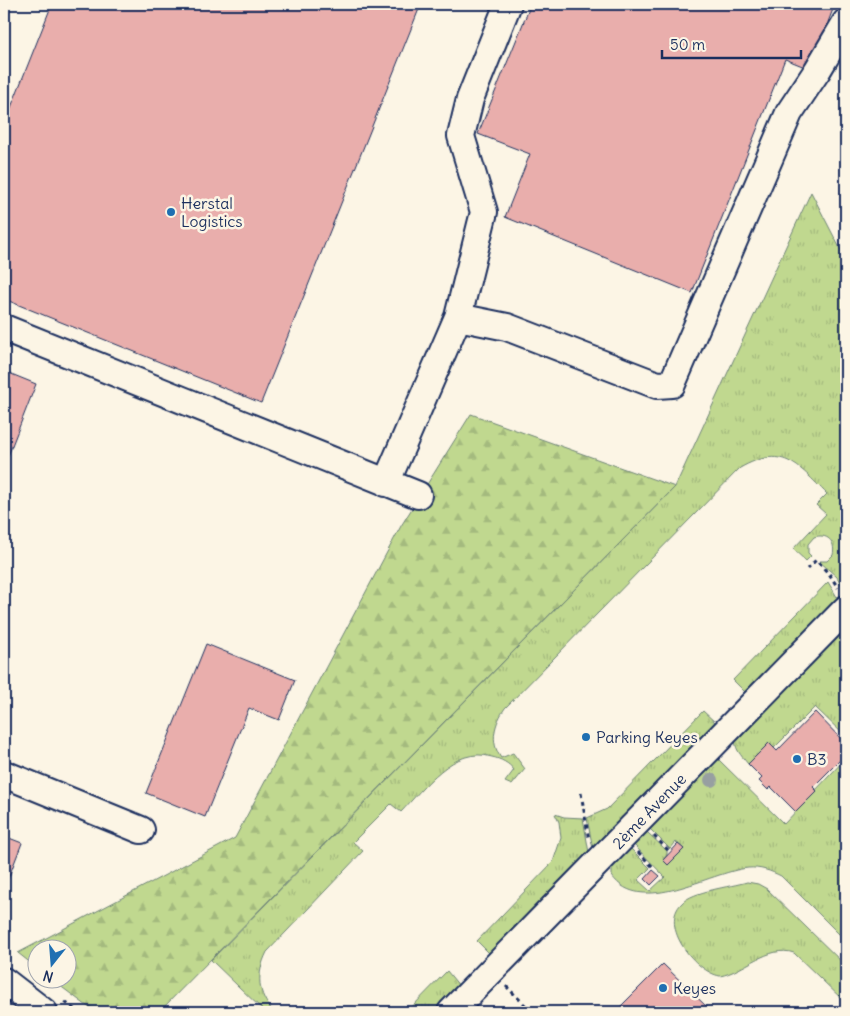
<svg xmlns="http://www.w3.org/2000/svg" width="850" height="1016" font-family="Delius,sans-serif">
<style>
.grass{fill:url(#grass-tufts);stroke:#6e8476}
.forest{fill:url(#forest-firs);stroke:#6e8476}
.building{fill:#e9aeac;stroke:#1b2f5e}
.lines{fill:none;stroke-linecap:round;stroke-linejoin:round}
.minor-casing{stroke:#1b2f5e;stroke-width:30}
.path{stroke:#1b2f5e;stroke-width:3;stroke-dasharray:4 4;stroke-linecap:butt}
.minor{stroke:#fcf5e5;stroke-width:26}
.tree{fill:#979fa1}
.poi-dot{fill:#1f6fb2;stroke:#fcf5e5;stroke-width:2}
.labels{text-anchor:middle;stroke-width:5;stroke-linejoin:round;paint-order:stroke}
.poi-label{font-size:16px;fill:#1b2f5e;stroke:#fcf5e5;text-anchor:start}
.street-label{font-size:16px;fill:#1b2f5e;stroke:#fcf5e5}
</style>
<defs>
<pattern id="grass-tufts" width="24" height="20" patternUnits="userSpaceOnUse" patternTransform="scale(1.25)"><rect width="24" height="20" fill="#c0d88f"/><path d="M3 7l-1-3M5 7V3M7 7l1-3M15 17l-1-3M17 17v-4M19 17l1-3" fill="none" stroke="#a4ba7e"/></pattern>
<pattern id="forest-firs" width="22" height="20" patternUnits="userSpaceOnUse" patternTransform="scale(1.25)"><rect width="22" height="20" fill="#c0d88f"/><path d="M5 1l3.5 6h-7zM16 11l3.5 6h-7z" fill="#a4ba7e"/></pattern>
</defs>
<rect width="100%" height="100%" fill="#fcf5e5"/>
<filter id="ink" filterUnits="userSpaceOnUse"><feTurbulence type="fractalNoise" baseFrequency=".02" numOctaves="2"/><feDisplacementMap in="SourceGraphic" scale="10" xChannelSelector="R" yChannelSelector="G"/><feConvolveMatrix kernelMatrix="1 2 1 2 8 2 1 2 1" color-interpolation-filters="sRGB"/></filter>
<g filter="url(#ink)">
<!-- grass -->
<path class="grass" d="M811 192 846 260V593L837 577 819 561H827L833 555C836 541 827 533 814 537L808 544V553L811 556 806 561 793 549 826 514 816 505 827 494C797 464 782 444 740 468L505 708C495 723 489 741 501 758L513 753 525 769 512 785 505 782 514 770C509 763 501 759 492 757 454 745 424 788 401 812L391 804 353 842 363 851 267 952C256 974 257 994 274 1012H265L211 960 675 487Z
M828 582 840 602 746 693 733 680Z
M846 623V737L815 707 774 748 769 743 748 764C741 755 733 748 736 736Z
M703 711 716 723 593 849 587 818 607 809Z
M846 758V938L842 937 781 876C771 871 760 867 748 868 709 872 641 917 612 876V867L631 849 650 868 638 880 650 891 665 877 634 845 647 832 667 851V855L663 860 668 865 684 849 676 842 670 849 650 829 716 761 719 760 784 824Z
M555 814 564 817 583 818 589 853 489 953 477 941 553 862 561 838 559 822Z
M747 882 758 884 767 889 846 966V1003L794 953C769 944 743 972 720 976 696 972 658 926 682 903 693 891 730 887 747 882Z
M447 971 460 987 437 1012H407Z"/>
<!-- forest -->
<path class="forest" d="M471 414 675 487 159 1012H95L51 979 68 978V948H38L37 968 18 953 235 838 401 526Z"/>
<!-- building -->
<path class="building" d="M52 4H421L261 403 4 299V125Z
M531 4H835L810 69 785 59 692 293 505 217 530 154 478 134Z
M4 371 36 384 4 466Z
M206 644 295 680 279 720 249 708 205 817 146 793Z
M815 712 846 744V754L813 787 817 791 796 812 771 787 768 790 759 781 762 778 748 764 769 743 777 751Z
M4 836 22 843 8 879 4 878Z
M678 844 684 849 668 865 663 860Z
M653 870 660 876 651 885 645 879Z
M663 964 712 1012H615Z"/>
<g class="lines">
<!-- minor casing -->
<g class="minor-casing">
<path id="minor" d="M458 317 507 327 657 385 672 384 789 113 817 71 846 22
M4 328 418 495
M386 483 458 317 484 212 461 136 470 99 508 4
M4 774 141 830
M4 981 44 1012
M451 1012 846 609"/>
</g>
<!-- path -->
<path class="path" d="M807 569 816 560 830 575 838 588
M581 793 589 840
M654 836 670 852
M638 852 653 867
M4 955 10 960
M506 986 532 1012
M65 1002 78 1012"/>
<!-- minor -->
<use href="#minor" class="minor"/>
</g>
<!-- trees -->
<circle class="tree" cx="711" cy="780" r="7"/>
</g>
<!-- markers -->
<g class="poi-dot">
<circle cx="171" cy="212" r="5"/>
<circle cx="586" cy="737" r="5"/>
<circle cx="797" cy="759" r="5"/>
<circle cx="663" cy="988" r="5"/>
</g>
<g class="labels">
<!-- poi labels -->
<g class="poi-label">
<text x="181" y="209">Herstal<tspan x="181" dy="18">Logistics</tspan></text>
<text x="596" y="743">Parking Keyes</text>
<text x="807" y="765">B3</text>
<text x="673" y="994">Keyes</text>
</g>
<!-- street labels -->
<g class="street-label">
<text transform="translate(649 811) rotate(-46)" y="6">2ème Avenue</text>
</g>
</g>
<!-- margin -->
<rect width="850" height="1016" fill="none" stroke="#fcf5e5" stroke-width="20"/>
<rect x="10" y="10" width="830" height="996" fill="none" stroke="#1b2f5e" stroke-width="2" filter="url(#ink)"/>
<!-- north arrow -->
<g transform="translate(52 964) rotate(197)"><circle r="24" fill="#fcf5e5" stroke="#a2a6af"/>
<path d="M0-4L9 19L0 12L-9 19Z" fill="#1f6fb2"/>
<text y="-8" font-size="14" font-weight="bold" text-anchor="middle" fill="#1b2f5e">N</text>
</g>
<!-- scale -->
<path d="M662 50v8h139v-8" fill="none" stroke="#1b2f5e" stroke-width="2.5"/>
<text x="670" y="50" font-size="15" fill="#1b2f5e" stroke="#fcf5e5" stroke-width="4" paint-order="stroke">50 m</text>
</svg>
